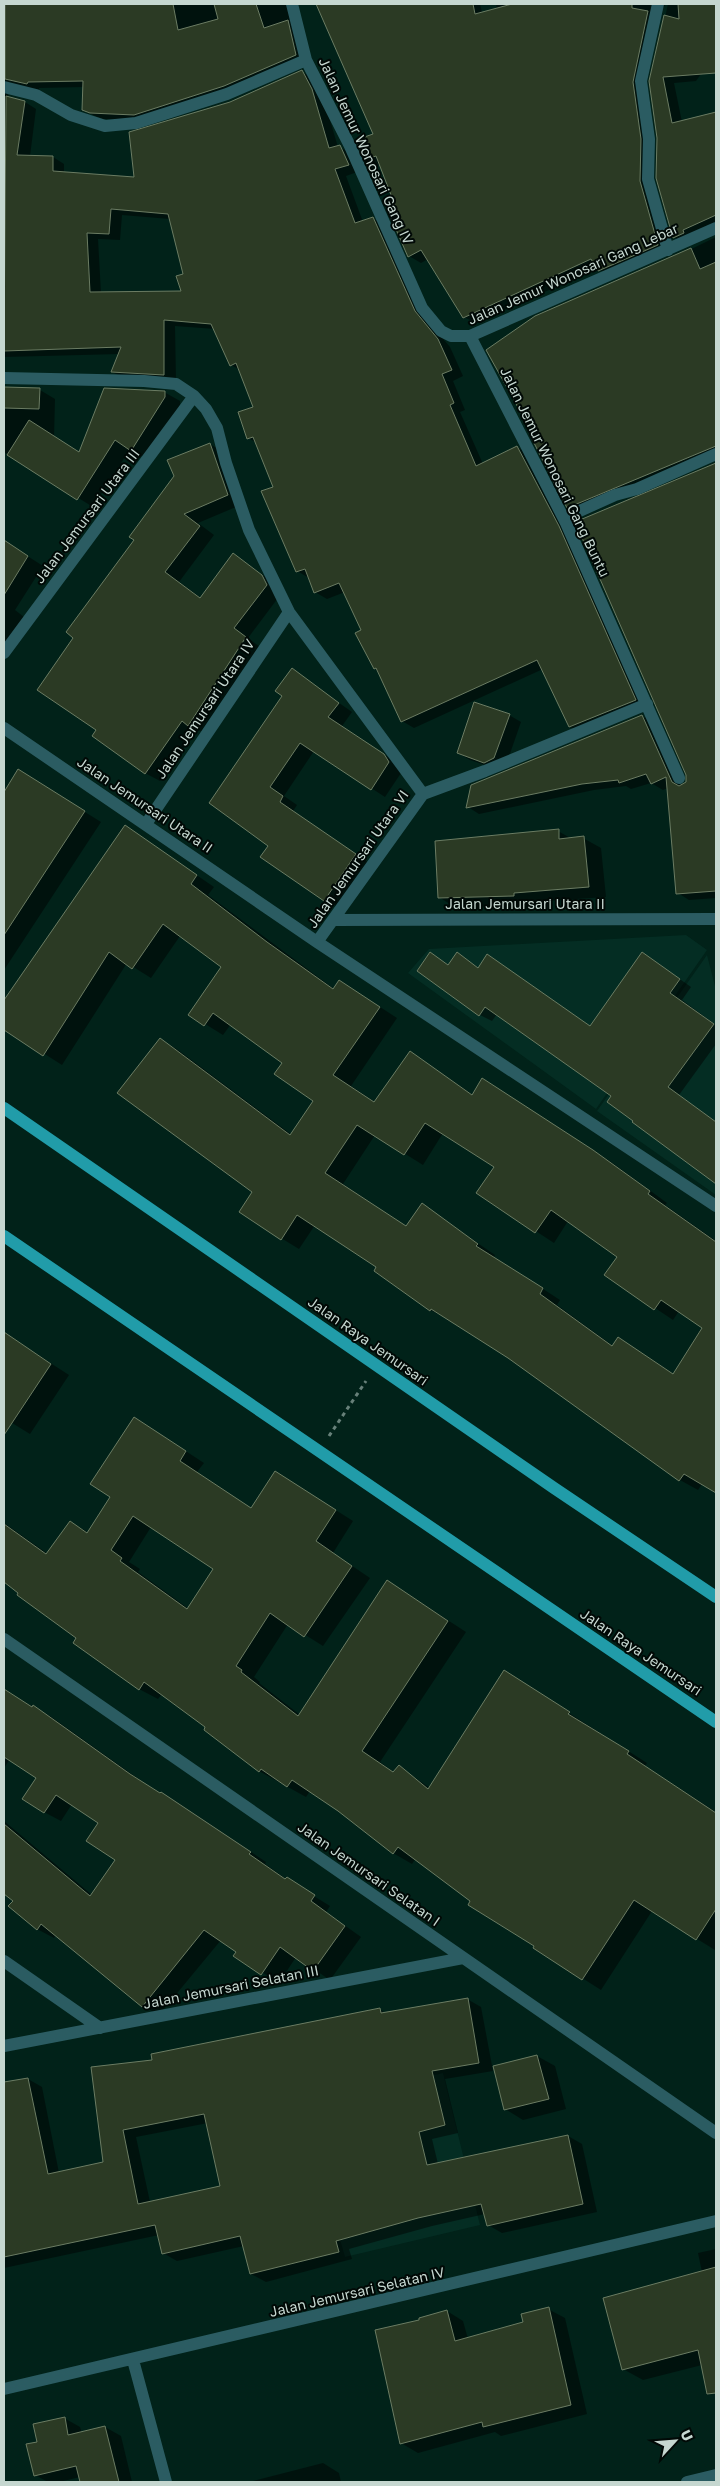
<svg xmlns="http://www.w3.org/2000/svg" width="720" height="2486" font-family="'Golos Text',sans-serif">
<style>
.built{fill:#042d23}
.shadow{fill:#0007;fill-rule:evenodd}
.building{fill:#2b3a24;stroke:#6b7c63;fill-rule:evenodd}
.lines{fill:none;stroke-linecap:round;stroke-linejoin:round}
.path{stroke:#678079;stroke-width:3;stroke-dasharray:4 4;stroke-linecap:butt}
.street{stroke:#2b5c62;stroke-width:12}
.primary{stroke:#219ca9;stroke-width:12}
.labels{text-anchor:middle;stroke-width:4;stroke-linejoin:round;paint-order:stroke}
.street-label{font-size:14px;fill:#c5d7d0;stroke:#010906}
</style>
<rect width="100%" height="100%" fill="#012219"/>
<!-- built -->
<path class="built" d="M686 935 707 950 596 1109 408 973 429 949Z
M707 955 716 990V1195L597 1111Z
M443 2073 480 2225 345 2257 318 2163 385 2086Z"/>
<!-- shadow -->
<path class="shadow" d="M4 4H296L308 62 147 121 103 119 95 116 83 109 84 87 39 88V90L7 92 9 98 25 102 36 109 30 156 53 157 64 164V173L136 178 230 103 302 72 314 79 323 97 338 147 352 153 360 171 346 176 363 222 372 218 384 225 426 319 450 347 463 376 453 381 465 410 460 412 483 464 517 447 529 454 646 707 582 733 570 727 543 669 414 728 402 721 379 671 375 669 362 630 345 592 327 599 315 592 309 578 297 571 274 487 257 443 248 438 255 408 240 370 231 365 215 329 175 326 176 381 124 378 112 372 120 354 4 357ZM122 215 170 219 184 275 183 292 101 293 98 239 120 240Z
M317 4H480L485 25 499 23 496 4H666L662 9 644 89 651 188 669 251 611 277 598 268 476 323 464 317 428 259 421 263 409 256 389 212 398 209 381 164 378 165 366 159 375 135Z
M668 4H716V12L706 14 716 22V53L696 81 674 83 682 122 716 114V231L686 244 674 237 651 81Z
M716 237V456L580 514 568 507 671 259Z
M4 388 40 390 55 399 54 437 80 453 164 392 180 401V406L147 459 130 449 93 507 4 452Z
M210 444 225 453 243 504 198 523 214 535 179 582 201 598 234 555 277 585 281 594 248 638 260 647 204 733 197 729 160 781 145 773 97 730Z
M716 464V898L689 900 678 893 668 788 663 790 651 783 631 789 626 786 594 790 479 814 468 807 642 716 654 723 682 787 688 780 576 523Z
M4 541 43 566 15 610 24 617 4 648Z
M292 670 352 712 342 726 398 764 403 770 385 797 314 751 284 796 297 805 293 811 369 863 339 908 262 857 269 846 210 803 283 696Z
M509 715 521 722 506 765 497 769 470 760 458 753Z
M19 771 101 822 4 970V794Z
M126 827 214 887 208 895 334 989 340 981 397 1018 351 1086 375 1102 410 1052 473 1095 483 1079 611 1162 667 1203 665 1205 716 1241V1492L702 1484 698 1490 680 1480 509 1357 449 1319 430 1310 375 1271 378 1267 315 1225 299 1249 281 1238 160 1039 178 1050 292 1135 314 1101 284 1062 231 1024 223 1035 189 1014 223 967 180 936 151 978 127 963 62 1065 4 1028V1003ZM443 1133 496 1166 478 1193 554 1243 568 1221 619 1257 606 1275 673 1320 679 1311 702 1327 674 1374 618 1338 613 1346 557 1305 560 1300 494 1257 495 1255 422 1205 407 1227 343 1184 375 1135 423 1165Z
M558 831 572 839 583 838 601 848 606 897 531 902V905L456 908 439 897Z
M431 954 449 965 457 954 479 968 488 956 591 1027 654 961 691 987 682 1000 716 1025V1044L679 1095 716 1122V1182L633 1122 635 1121 613 1096 497 1014 492 1021 480 1015Z
M4 1333 69 1375 30 1434 4 1418Z
M135 1418 204 1463 197 1472 252 1509 293 1483 353 1521 333 1553 370 1578 323 1646 288 1624 254 1677 260 1682 259 1683 300 1715 387 1582 406 1593 466 1632 380 1762 395 1773 399 1767 430 1788 505 1672 647 1763 645 1766 716 1812 715 1950 652 1911 601 1990 535 1948 536 1946 416 1858 412 1864 393 1853 339 1810 310 1791 306 1797 259 1771 207 1727 162 1694 158 1699 139 1689 4 1581V1523L48 1554 70 1522 89 1533 111 1497ZM151 1527 214 1568 189 1609 138 1572 140 1569 129 1562Z
M4 1691 50 1716 147 1785 178 1803 266 1862 265 1864 286 1879 330 1906 326 1912 361 1937 330 1980 296 1957 279 1983 235 1955 238 1952 221 1940 159 2015 143 2006 56 1935 54 1938 37 1929 14 1901 4 1892V1821L92 1895 117 1859 100 1823 72 1804 61 1821 44 1812 38 1778 10 1759 4 1768Z
M467 1999 481 2007 493 2071 445 2079 458 2133 432 2139 438 2164 568 2136 582 2144 597 2212 502 2233 488 2225 485 2214 432 2226 349 2249 352 2259 266 2282 251 2274 244 2246 177 2261 163 2253 159 2235 4 2268V2084L28 2079 42 2087 59 2173 105 2163 153 2061 379 2009 387 2014ZM208 2123 222 2187 150 2202 136 2137Z
M537 2056 555 2066 566 2109 523 2120 505 2109Z
M716 2249V2373L702 2365 643 2380 623 2369 702 2272 698 2253Z
M548 2309 565 2318 587 2414 501 2436 495 2432 418 2453 401 2443 421 2321 447 2311 463 2321 468 2339 525 2323Z
M64 2418 80 2427 82 2433 105 2427 121 2436 132 2482H82L80 2477 59 2482H48L35 2475 39 2442Z
M323 2463 339 2473 341 2482H249Z"/>
<!-- building -->
<path class="building" d="M5 4H173L178 30 218 19 214 4H256L264 28 288 20 296 55 224 86 134 115 90 113 82 110 83 81 28 82 27 84 5 79Z
M316 4H473L475 14 512 4H632V8L648 11 633 82 641 139 640 181 658 245 598 271 591 259 463 318 421 250 408 257 388 211 396 208 376 156 365 160 356 140 373 134Z
M678 4H716V73L663 77 672 123 716 112V215L683 230 684 233 673 238 656 178 657 138 649 81 664 15 679 19Z
M302 70 312 89 329 148 340 145 349 165 335 169 355 223 373 217 415 311 438 339 452 370 442 374 454 403 450 405 476 466 517 446 559 526 636 700 569 727 537 660 401 722 376 668 374 669 355 633 361 630 339 583 314 593 305 569 296 572 261 491 273 487 253 437 247 439 238 412 253 407 236 363 230 366 211 324 164 320V375L111 372 121 347 4 351 6 96 25 101 17 155 53 156V171L134 177 129 132 230 102ZM111 209 168 214 183 274 176 276 181 291 90 292 87 233 109 234Z
M691 248 700 269 716 262V446L567 508 532 439 534 438 520 411 486 350 535 316Z
M4 387 40 388 39 409 4 408Z
M104 388 165 391V397L131 451 115 440 77 500 7 455 29 420 79 452Z
M210 443 228 495 184 514 200 526 165 572 200 598 233 553 262 575 267 585 234 628 246 637 188 726 182 721 145 774 92 736 96 730 37 690 73 638 66 632 134 540 129 537 174 476 167 460Z
M716 463V891L676 894 666 777 651 784 646 774 619 783 618 780 582 784 466 808 471 785 642 715 672 782 679 786 686 782V775L575 522Z
M4 540 28 556 4 595Z
M292 668 339 703 328 717 384 754 389 762 371 790 300 743 270 787 283 796 280 802 356 854 324 901 260 857 268 846 209 803 282 696 275 691Z
M474 702 510 714 494 758 484 763 457 753Z
M18 769 85 811 4 935V792Z
M125 825 197 875 191 884 267 942 333 989 339 980 380 1007 333 1075 374 1102 410 1051 472 1095 482 1078 593 1150 650 1191 648 1194 716 1242V1493L684 1474 679 1481 508 1358 431 1309 430 1311 374 1271 376 1267 297 1215 281 1240 239 1212 252 1192 117 1093 160 1038 290 1135 313 1101 274 1074 282 1063 213 1013 204 1026 188 1015 221 967 163 924 132 969 109 952 43 1056 4 1030V1000ZM425 1123 494 1167 476 1193 535 1233 551 1210 617 1257 604 1275 654 1310 661 1300 702 1328 673 1374 618 1337 612 1346 540 1294 543 1288 476 1246 478 1244 422 1203 406 1226 325 1173 357 1125 404 1155Z
M559 829V839L584 836 589 887 514 893V896L438 898 435 841Z
M430 952 448 965 457 952 478 968 487 954 590 1026 642 952 680 979 670 993 714 1024 668 1087 716 1122V1184L632 1122 633 1121 607 1102 611 1096 485 1007 479 1016 417 971Z
M4 1332 51 1364 4 1435Z
M134 1417 186 1451 180 1461 251 1508 275 1471 336 1510 316 1541 352 1566 304 1637 270 1613 236 1666 242 1670 241 1672 298 1716 387 1580 448 1621 362 1751 393 1772 399 1765 428 1789 504 1670 570 1712 568 1714 629 1751 627 1754 716 1813V1909L696 1940 634 1900 582 1980 533 1948 534 1946 468 1905 470 1901 398 1847 393 1854 338 1811 292 1780 287 1787 261 1769 259 1772 204 1730 205 1727 144 1682 139 1690 73 1643 76 1638 17 1595 18 1593 4 1582V1524L46 1554 70 1521 87 1533 110 1497 90 1484ZM133 1516 213 1569 187 1609 120 1561 122 1558 111 1550Z
M4 1689 32 1707 33 1705 130 1774 160 1793 161 1792 251 1852 249 1854 285 1879 287 1877 315 1895 311 1901 345 1926 313 1971 280 1947 261 1975 233 1956 236 1952 204 1930 142 2007 41 1924 37 1930 8 1906 13 1901 4 1894V1824L90 1896 115 1860 86 1841 98 1823 56 1795 44 1813 22 1799 36 1778 4 1757Z
M468 1998 479 2063 432 2071 445 2125 419 2132 427 2165 568 2135 583 2204 487 2226 481 2204 418 2218 336 2241 339 2252 250 2274 240 2236 162 2254 155 2225 4 2257V2082L28 2078 48 2174 103 2162 91 2067 152 2060 151 2054 380 2008 381 2013ZM204 2114 220 2186 138 2204 123 2130Z
M537 2055 549 2099 504 2110 493 2066Z
M716 2267V2393L707 2394 698 2350 622 2370 603 2298Z
M549 2307 571 2405 483 2427 482 2422 400 2444 375 2330 419 2320V2318L447 2310 455 2341 523 2322 521 2314Z
M65 2417 68 2435 105 2426 119 2482H80L76 2466 34 2476 26 2444 37 2442 33 2424Z"/>
<g class="lines">
<!-- path -->
<path class="path" d="M329 1436 366 1381"/>
<!-- street -->
<path class="street" d="M292 4 306 60 350 146 422 308 441 331 451 336H470L716 228
M658 4 641 81 649 139 648 179 668 250
M4 87 36 95 71 115 105 126 136 123 227 94 306 60
M470 336 566 523 679 778
M4 378 144 381 176 384 194 396 206 409 217 428 226 463 249 530 289 612 423 794
M564 518 615 495 637 489 716 454
M4 653 194 396
M4 728 317 942 716 1206
M423 794 485 771 647 704
M146 824 289 612
M334 920 716 919
M317 942 423 794
M4 1639 716 2133
M4 1961 100 2028
M4 2046 463 1958
M133 2360 166 2482
M4 2389 716 2221
M687 2482 716 2475"/>
<!-- primary -->
<path class="primary" d="M4 1108 554 1488 716 1597
M4 1236 716 1722"/>
</g>
<g class="labels">
<!-- street labels -->
<g class="street-label">
<text transform="translate(366 151) rotate(65)" y="5">Jalan Jemur Wonosari Gang IV</text>
<text transform="translate(573 274) rotate(-24)" y="5">Jalan Jemur Wonosari Gang Lebar</text>
<text transform="translate(555 472) rotate(64)" y="5">Jalan Jemur Wonosari Gang Buntu</text>
<text transform="translate(87 516) rotate(-53)" y="5">Jalan Jemursari Utara III</text>
<text transform="translate(205 709) rotate(-56)" y="5">Jalan Jemursari Utara IV</text>
<text transform="translate(145 805) rotate(34)" y="5">Jalan Jemursari Utara II</text>
<text transform="translate(358 859) rotate(-55)" y="5">Jalan Jemursari Utara VI</text>
<text x="525" y="909">Jalan Jemursari Utara II</text>
<text transform="translate(368 1341) rotate(35)" y="5">Jalan Raya Jemursari</text>
<text transform="translate(641 1652) rotate(34)" y="5">Jalan Raya Jemursari</text>
<text transform="translate(369 1874) rotate(35)" y="5">Jalan Jemursari Selatan I</text>
<text transform="translate(231 1987) rotate(-11)" y="5">Jalan Jemursari Selatan III</text>
<text transform="translate(357 2292) rotate(-13)" y="5">Jalan Jemursari Selatan IV</text>
</g>
</g>
<!-- border -->
<rect width="720" height="2486" fill="none" stroke="#c5d7d0" stroke-width="10"/>
<!-- north arrow -->
<g transform="translate(675 2441) rotate(64)" stroke="#010906" stroke-width="4" paint-order="stroke">
<path d="M0-4L9 19L0 12L-9 19Z" fill="#c5d7d0"/>
<text y="-8" font-size="14" font-weight="bold" text-anchor="middle" fill="#c5d7d0">U</text>
</g>
</svg>
